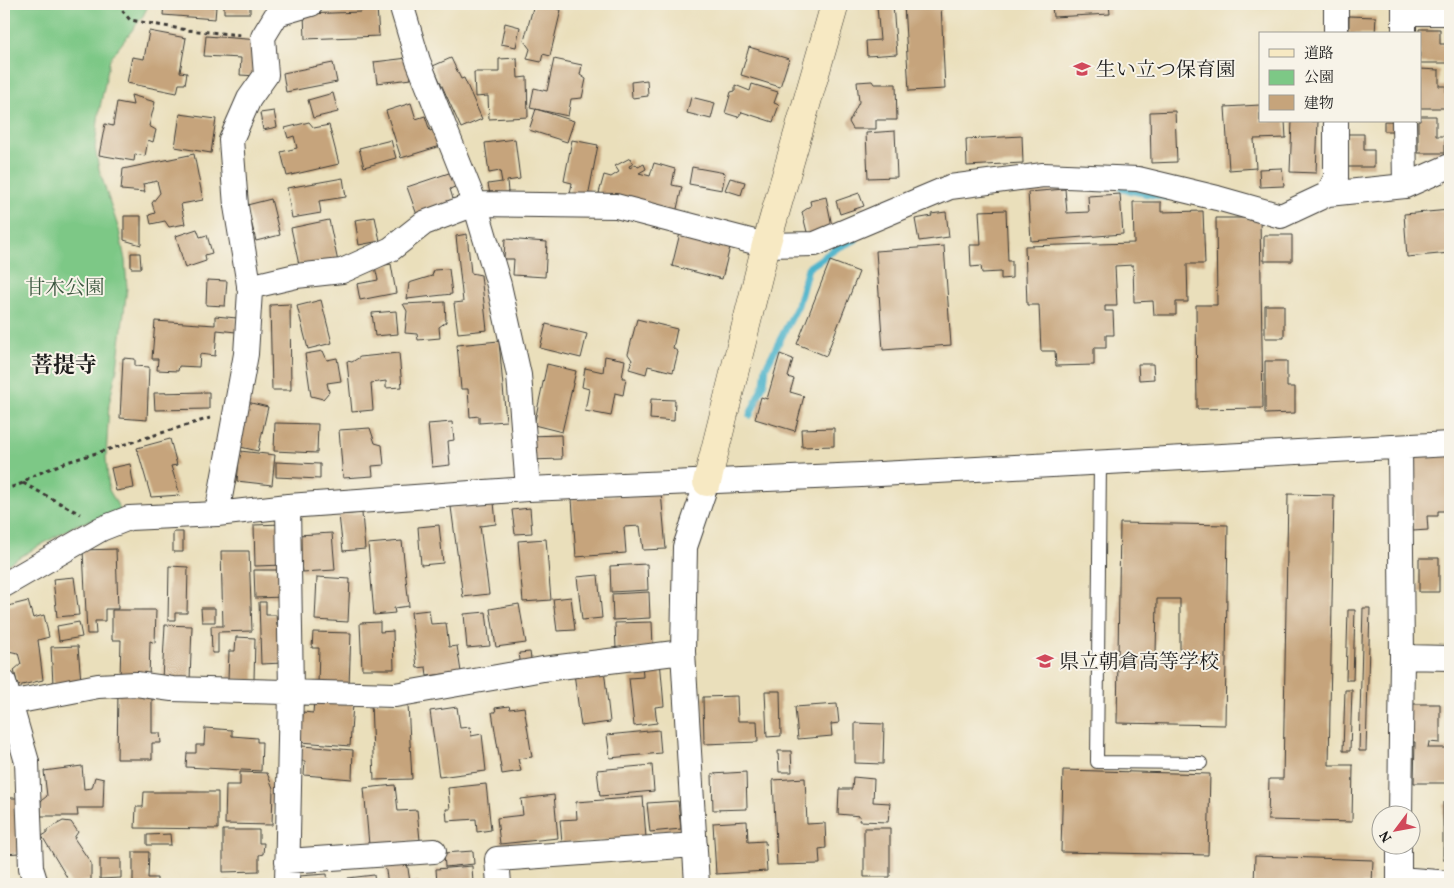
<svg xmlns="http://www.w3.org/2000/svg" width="1454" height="888" font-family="Vollkorn,'Noto Serif JP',serif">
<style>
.green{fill:#7dc886;stroke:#4c7251}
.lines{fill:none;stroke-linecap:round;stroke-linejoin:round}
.stream{stroke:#4cb3cb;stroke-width:7}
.building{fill:#c6a47b;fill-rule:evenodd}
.lane-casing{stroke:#3b3934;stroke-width:14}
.street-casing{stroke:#3b3934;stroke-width:26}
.secondary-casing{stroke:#3b3934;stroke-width:29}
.path{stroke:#3b3934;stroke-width:3;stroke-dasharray:4 4;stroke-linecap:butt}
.lane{stroke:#fff;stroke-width:12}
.street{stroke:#fff;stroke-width:24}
.secondary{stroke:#f7e9c3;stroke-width:28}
.labels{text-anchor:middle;stroke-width:4;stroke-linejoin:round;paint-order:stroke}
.poi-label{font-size:20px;fill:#1c1c1c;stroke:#f7f3e8;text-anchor:start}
.park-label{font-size:20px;fill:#3e5841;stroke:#f7f3e8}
.quarter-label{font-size:22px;font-weight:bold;fill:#1c1c1c;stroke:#f7f3e8}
</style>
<rect width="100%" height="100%" fill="#f7f3e8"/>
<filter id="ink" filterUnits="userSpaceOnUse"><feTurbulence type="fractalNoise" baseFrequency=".02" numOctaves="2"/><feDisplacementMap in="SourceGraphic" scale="10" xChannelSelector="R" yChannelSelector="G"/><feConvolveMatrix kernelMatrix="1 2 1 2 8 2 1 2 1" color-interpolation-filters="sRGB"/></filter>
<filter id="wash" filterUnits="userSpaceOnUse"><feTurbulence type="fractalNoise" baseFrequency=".0096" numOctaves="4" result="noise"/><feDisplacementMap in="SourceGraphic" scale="20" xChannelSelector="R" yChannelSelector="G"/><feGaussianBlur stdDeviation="1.12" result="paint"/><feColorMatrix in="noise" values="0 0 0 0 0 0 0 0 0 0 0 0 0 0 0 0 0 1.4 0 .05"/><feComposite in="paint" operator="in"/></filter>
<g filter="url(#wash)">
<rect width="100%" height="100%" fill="#eadfbb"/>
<!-- green -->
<path class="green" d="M4 4H149L143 16 110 59 99 112 95 148 99 169 119 230 125 260 127 288 117 368 109 404 106 458 109 490 121 511 76 525 4 566Z"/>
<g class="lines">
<!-- stream -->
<path class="stream" d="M1122 189 1165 197
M750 415 764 383 766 367 798 305 808 268 837 248 855 240"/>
</g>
<g id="blocks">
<!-- building -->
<path class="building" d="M164 4H200V6L216 7 215 19 163 15Z
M224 4H250V13H224Z
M534 4H547V6L561 10 550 56 543 54 541 62 527 59 530 49 524 41Z
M904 4H941L945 89 909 91Z
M1052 4H1109L1110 14 1053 17Z
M893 5 897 54 867 56 866 41 880 40 877 6Z
M361 7H377L379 36 305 39 304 14 361 12Z
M1349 16 1376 17 1375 34H1349Z
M505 23 520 27 516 47 501 44Z
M1419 29H1440V44H1448V63H1420Z
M149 31 186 38 180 72 187 73 185 84H179L177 93 127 83 132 57 144 59Z
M206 36 260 40 257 76 240 75 241 58 204 56Z
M749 47 789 59 780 87 741 75Z
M408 58 411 79 377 83 374 62Z
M451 58 461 79 464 78 482 119 461 128 433 66Z
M517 58 518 78 527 77 528 117 489 119 488 96 475 97 474 72H499V59Z
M554 59 582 65 580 75 586 79 582 98 571 99 568 116 530 108 534 88 547 91Z
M333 63 337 82 286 92 283 73Z
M1420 69 1439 70V86H1446V108H1420Z
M647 80 648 96 632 98 631 82Z
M872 81 874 84H896L897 120H876V129H853L849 122 859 102 857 82Z
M752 84 778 92 774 103 779 105 773 122 742 112 738 117 725 113 731 92 735 91V85L750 91Z
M333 93 338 112 313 118 308 100Z
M131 95 155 102 149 126 156 130 153 142 148 140 145 156 135 154 134 161 99 155 105 124 113 126 117 102 133 105Z
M691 97 715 103 711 119 687 113Z
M411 103 416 119 425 116 430 131 439 128 444 145 401 158 386 111Z
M1260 105V121H1285L1286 138 1254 139 1256 168 1229 170 1225 107Z
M536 109 574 121 567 142 529 130Z
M274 111 277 127 263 130 260 113Z
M1175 111 1177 162 1151 163 1150 112Z
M180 114 216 119 211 153 175 147Z
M1420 116H1436V136H1445V153H1418V121H1420Z
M1292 121H1318L1316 173 1290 172Z
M1384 121H1399V131H1384Z
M309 122 314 128 329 125 339 164 287 176 281 152 297 148 294 136 288 138 285 128Z
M895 131 897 177 868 178 866 133Z
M1347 134H1364V150H1374V167H1347Z
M1022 136 1023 163 967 166 966 139Z
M515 139 520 179 507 181 508 192 490 194 488 184 502 182 500 171 489 173 485 143Z
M391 140 396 158 364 167 359 148Z
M572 140 598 145 588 197 570 194 572 183 564 181Z
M194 154 203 200 181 204 185 224 169 227 165 221 151 224 149 215 155 213 152 203 160 193 157 181 143 184 145 192 121 190 123 169Z
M630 158 633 164 629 166 630 168 636 164 638 167 644 164 646 169 639 173 650 176 654 163 675 169 672 185 682 187 676 213 599 193 604 175 611 177 619 172 615 166Z
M692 167 725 173 722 190 689 184Z
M1282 168 1284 186 1260 187 1259 169Z
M452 172 457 186 450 189 454 202 417 215 407 187Z
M343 178 346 197 319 201 321 213 292 218 287 188Z
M730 178 745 182 741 195 725 190Z
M1065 189 1067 213 1089 212 1088 196 1120 194 1123 234 1031 241 1028 192Z
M859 193 864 206 840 214 836 201Z
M826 197 833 231 808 236 802 212 811 206 810 201Z
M271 199 280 235 256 241 247 205Z
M1133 202H1161V212L1203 211 1205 264H1187L1188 302H1176V315H1154L1153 301 1134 302 1133 265 1115 266 1117 306H1105V311H1113L1114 335H1106V348H1094V365L1056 366 1055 351H1041L1039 305H1027L1025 246 1134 243Z
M1006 210 1008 261H1012V278L1001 279V272L982 273 981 266 971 267 970 245H981L979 211Z
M1450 210V253L1407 257 1404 214Z
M946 212 949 237 919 241 915 219 932 216 931 214Z
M124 216H141V245L124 240Z
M375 217 380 241 359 245 355 220Z
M1216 218H1260L1263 408 1197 409 1196 305H1217Z
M329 220 338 262 299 265 291 228Z
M197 229 200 237 207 235 212 253 205 255 206 261 185 268 176 236Z
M680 233 730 247 722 279 672 266Z
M467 234 471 273 481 275 487 330 458 333 454 303 463 302 456 236Z
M1264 235H1292V261H1264Z
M505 239 547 242 545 277 513 275 514 259H504Z
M944 246 951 345 883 350 876 251Z
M131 253H140L141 268H131Z
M830 261 859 272 826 356 797 344Z
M391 264 396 293 360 300 357 284 378 280 375 267Z
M449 269 452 294 407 299 409 283 432 276 434 270Z
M207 280 227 281 225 306 206 305Z
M321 300 332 343 308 349 297 306Z
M445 302 446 322 439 327 440 338 418 340 417 334 405 333 407 311 403 304Z
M290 304 291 390H272L270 305Z
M1265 305H1284V338H1265Z
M396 311 398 334 375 336 372 313Z
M215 316 237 318 236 332 217 330 215 356 200 354 199 367 179 366 178 371 157 370 158 359H152L155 321 215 325Z
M637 319 677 329 673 348 678 352 673 372 648 366 646 374 629 369 632 360 628 354Z
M546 324 587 334 581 358 540 348Z
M499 341 506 421 479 423V416L470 417 468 389H461L457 345Z
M323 351 327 360 337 358 341 381 327 383 329 392 323 399 311 396 305 354Z
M399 353 402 387 386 388V381L371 383 373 410 352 412 347 361 352 362 360 357Z
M780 354 793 359 788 377 794 379 790 392 804 396 795 431 755 419 761 397 767 399Z
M605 356 625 360 622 378H626L623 395 615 393 611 416 585 411 589 389 582 387 585 368 603 372Z
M123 358 135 359V366L149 367 147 420 120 418Z
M1265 361H1287V387H1295V413L1265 414Z
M547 364 576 371 562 432 534 425Z
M1138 364H1153L1154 379 1139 380Z
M209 392V409L155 410 154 393Z
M651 399 675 400 674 421 650 419Z
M247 402 268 407 258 451 236 446Z
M452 422 454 440 448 441 450 465 432 467 428 424Z
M275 423 318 424 317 453 274 451Z
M370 428 375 443 382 445 384 465 372 466 373 476 343 478 339 430Z
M834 428V446L802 447 801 429Z
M561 435 562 459 529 460 528 436Z
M170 439 177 465 171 466 180 495 151 497 137 448Z
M1450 450V522H1446V511H1438V516H1427L1428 530 1413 531 1412 451Z
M240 451 275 455 272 485 237 481Z
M276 462 320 464V479L276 477Z
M130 464 134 488 116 491 111 468Z
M661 492 666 549 643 550 640 526 624 527 626 553 576 557 572 499Z
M1288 494 1334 495 1329 765H1353L1352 822 1268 820 1269 779H1283Z
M494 502 496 524 480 526 489 594 463 597 451 507Z
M530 508 532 533 515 534 512 510Z
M362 513 365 549 343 551 339 515Z
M1120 523 1228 525 1225 725 1117 723ZM1157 599H1180V655H1156Z
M283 524 285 565 255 566 254 525Z
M439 525 443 563 421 565 418 527Z
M173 532H183V552H173Z
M332 533 335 570 302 572 298 535Z
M546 539 551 600 523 602 518 541Z
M402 541 409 606 394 608 395 613 374 615 368 544Z
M116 549 118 609H105V621H95L96 634H87L83 550Z
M221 551H249L252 631 218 632V653H212L211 626H223Z
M1419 558H1439V592H1419Z
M647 564 648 590 611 592 610 566Z
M169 566 188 567 187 613H175V620H168Z
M254 570H283L284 597 255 598Z
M598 575 602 618 582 620 577 577Z
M74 577 79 615 57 617 53 579Z
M317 577 350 579 348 622 315 620Z
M649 592 650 618 613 620 612 594Z
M571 597 575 630 557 631 553 599Z
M28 601 33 618 44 615 49 637 38 640 43 680 18 686 14 670 21 664 18 653 8 651 4 635V607Z
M259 602H266V615H276L277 626H282L283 663 261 664Z
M519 604 526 643 496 647 490 609Z
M201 608H215V622H202Z
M1363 608H1370L1366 751H1359Z
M112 610H156L155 643 150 641 149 679 120 678 121 640H112Z
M429 610 431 624 446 623 449 647 457 646 461 672 427 676 426 667 417 668 411 612Z
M1348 610H1355L1353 680H1346Z
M486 612 490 646 467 648 464 614Z
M79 622 82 637 59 641 57 626Z
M380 622V632L393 631 394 669H362L360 623Z
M652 622 653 647 616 649 615 623Z
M165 625 192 626 190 680 162 679Z
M313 632 351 633 349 685 318 684 319 648H312Z
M236 637 255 638 254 680 228 679 229 651H235Z
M78 646 81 682 53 684 51 647Z
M530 652 532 666H521L519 653Z
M660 660 664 706 655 707 657 723 634 726 629 678 643 677 642 662Z
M604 669 610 722 581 726 574 673Z
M1345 690H1352L1350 751H1343Z
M765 691H780L781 736 767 737Z
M118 692H152V733H160L161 743H152V759H117Z
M737 696 738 721H757L758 742 704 744 703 697Z
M314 701 353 704 350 746 301 742 303 712 313 713Z
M371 702 408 704 412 779 374 780Z
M837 704 839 723 831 724 832 736 798 739 795 707Z
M1407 704H1440V743L1429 742 1428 748H1450V783H1414L1415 742H1407Z
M509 706 510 709 524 707 532 757 518 759 521 771 502 774 492 712H496L495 708Z
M457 707 460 728 470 727 471 736 482 734 486 771 439 777 430 711Z
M855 723 884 724 883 764 855 763Z
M205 728 232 730V736L257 738V742H262L261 771 186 767 187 753H196V745H204Z
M659 730 661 753 610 758 607 735Z
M302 746 353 750 352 779 304 775 305 761H301Z
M778 751H791L792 772H779Z
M652 765 654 791 600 796 597 770Z
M82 766 84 789 92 788 95 777 104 779 103 808H77L78 816H41V801L47 796 44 771Z
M1063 770 1210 774 1208 855 1061 852Z
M240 772 267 773 273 788 272 825 225 824 226 785H240Z
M746 772 747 809 713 810 712 774Z
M853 777 874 779 873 802 890 803 888 822 859 821 860 816 838 814 839 789H852Z
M805 778 807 824 825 823 826 848 819 849 820 864 777 865 773 780Z
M486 784 491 830 477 832 476 819 447 821 446 809H450L448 788Z
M395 785 398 811 417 810 420 840 369 845 364 788Z
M144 792H218V829L135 828 136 807H143Z
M554 795 558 838 500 844 497 818 523 815 521 799Z
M643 797 646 838 562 843 560 820 577 819 576 802Z
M4 798H17L19 853 4 854Z
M678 801 681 829 650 832 647 803Z
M1443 803H1450V859H1443Z
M63 821 71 822 78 832 74 838 91 863V880L71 884 42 836 47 833V830Z
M747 821 748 842 765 841 767 871 716 874 713 823Z
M864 828H890V877H864Z
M223 830H259V843H264L263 854 259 855V871L223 872Z
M170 834 171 845H147V835Z
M473 851 474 864 445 867 444 853Z
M133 852H149L148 878H157V884H133Z
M1255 856 1373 860 1372 884H1254Z
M100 859H121V878L100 879Z
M407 862 410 882 419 881V884H388L385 865Z
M472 866 473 884H437L436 869Z
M327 874 328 884H300L299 876Z
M374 875 375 884H349L348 878Z
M225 881H247V884H225Z"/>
</g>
</g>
<g filter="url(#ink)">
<use href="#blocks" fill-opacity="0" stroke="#3b3934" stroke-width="1"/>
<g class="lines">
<!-- lane casing -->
<g class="lane-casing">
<path id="lane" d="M1100 462 1097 762 1201 763"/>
</g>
<!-- street casing -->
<g class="street-casing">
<path id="street" d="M401 4 418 61 475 204 499 285 519 375 528 489
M1336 4V34
M1404 13H1450
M1404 34V4
M1404 121 1405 186
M1328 194 1336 178V121
M249 287 296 276 342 271 391 249 424 223 475 204 616 206 766 245 815 244 950 187 1043 175 1138 179 1217 198 1281 216 1328 194 1405 186 1450 166
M217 514 246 354 250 291 236 206 231 140 249 99 266 75 263 37 277 14 311 4
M4 585 101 529 129 518 217 514 288 506 528 489 861 475 1450 444
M1402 657 1450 658
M4 682 27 762 31 868 36 884
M4 704 98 686 136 684 172 689 395 695 543 669 683 652
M1400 816 1402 657 1400 447
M287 861 434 851
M1399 879 1450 883
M287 884 291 691 288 506
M499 884 497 859 695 845
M697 884 683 652 685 547 707 482
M1399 884V846"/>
</g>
<!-- secondary casing -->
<g class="secondary-casing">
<path id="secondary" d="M707 482 766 245 835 4"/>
</g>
<!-- path -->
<path class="path" d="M117 4 130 20 187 30 241 35
M23 483 80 514
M4 490 23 483 30 477 64 463 210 418"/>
<!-- lane -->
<use href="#lane" class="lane"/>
<!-- street -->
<use href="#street" class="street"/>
<!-- secondary -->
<use href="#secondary" class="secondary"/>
</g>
</g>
<!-- icons -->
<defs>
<g id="school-bare" transform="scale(1.35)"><path d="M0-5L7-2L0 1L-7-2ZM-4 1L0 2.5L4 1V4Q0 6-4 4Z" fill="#d1495b" stroke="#f7f3e8" stroke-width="2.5" paint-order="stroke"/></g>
</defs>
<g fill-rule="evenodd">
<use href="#school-bare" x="1082" y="69"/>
<use href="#school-bare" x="1045" y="661"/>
</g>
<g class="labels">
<!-- poi labels -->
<g class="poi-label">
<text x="1096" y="76">生い立つ保育園</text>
<text x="1059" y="668">県立朝倉高等学校</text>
</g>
<!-- park labels -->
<g class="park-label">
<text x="65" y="294">甘木公園</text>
</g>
<!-- quarter labels -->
<g class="quarter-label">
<text x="64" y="372">菩提寺</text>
</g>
</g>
<!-- margin -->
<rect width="1454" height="888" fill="none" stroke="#f7f3e8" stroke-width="20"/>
<!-- legend -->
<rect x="1259" y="32" width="162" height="90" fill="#f7f3e8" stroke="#9f9d96"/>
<rect x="1269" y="49" width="25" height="8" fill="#f7e9c3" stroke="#9f9d96"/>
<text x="1304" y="58" font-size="15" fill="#1c1c1c">道路</text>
<rect x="1269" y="70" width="25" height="15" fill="#7dc886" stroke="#9f9d96"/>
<text x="1304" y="82" font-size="15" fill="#1c1c1c">公園</text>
<rect x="1269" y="95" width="25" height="15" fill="#c6a47b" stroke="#9f9d96"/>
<text x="1304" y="108" font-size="15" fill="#1c1c1c">建物</text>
<!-- north arrow -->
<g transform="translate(1396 830) rotate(238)"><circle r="24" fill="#f7f3e8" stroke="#9f9d96"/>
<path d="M0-4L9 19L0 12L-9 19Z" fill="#d1495b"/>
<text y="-8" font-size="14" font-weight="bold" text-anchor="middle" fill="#1c1c1c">N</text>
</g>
</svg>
